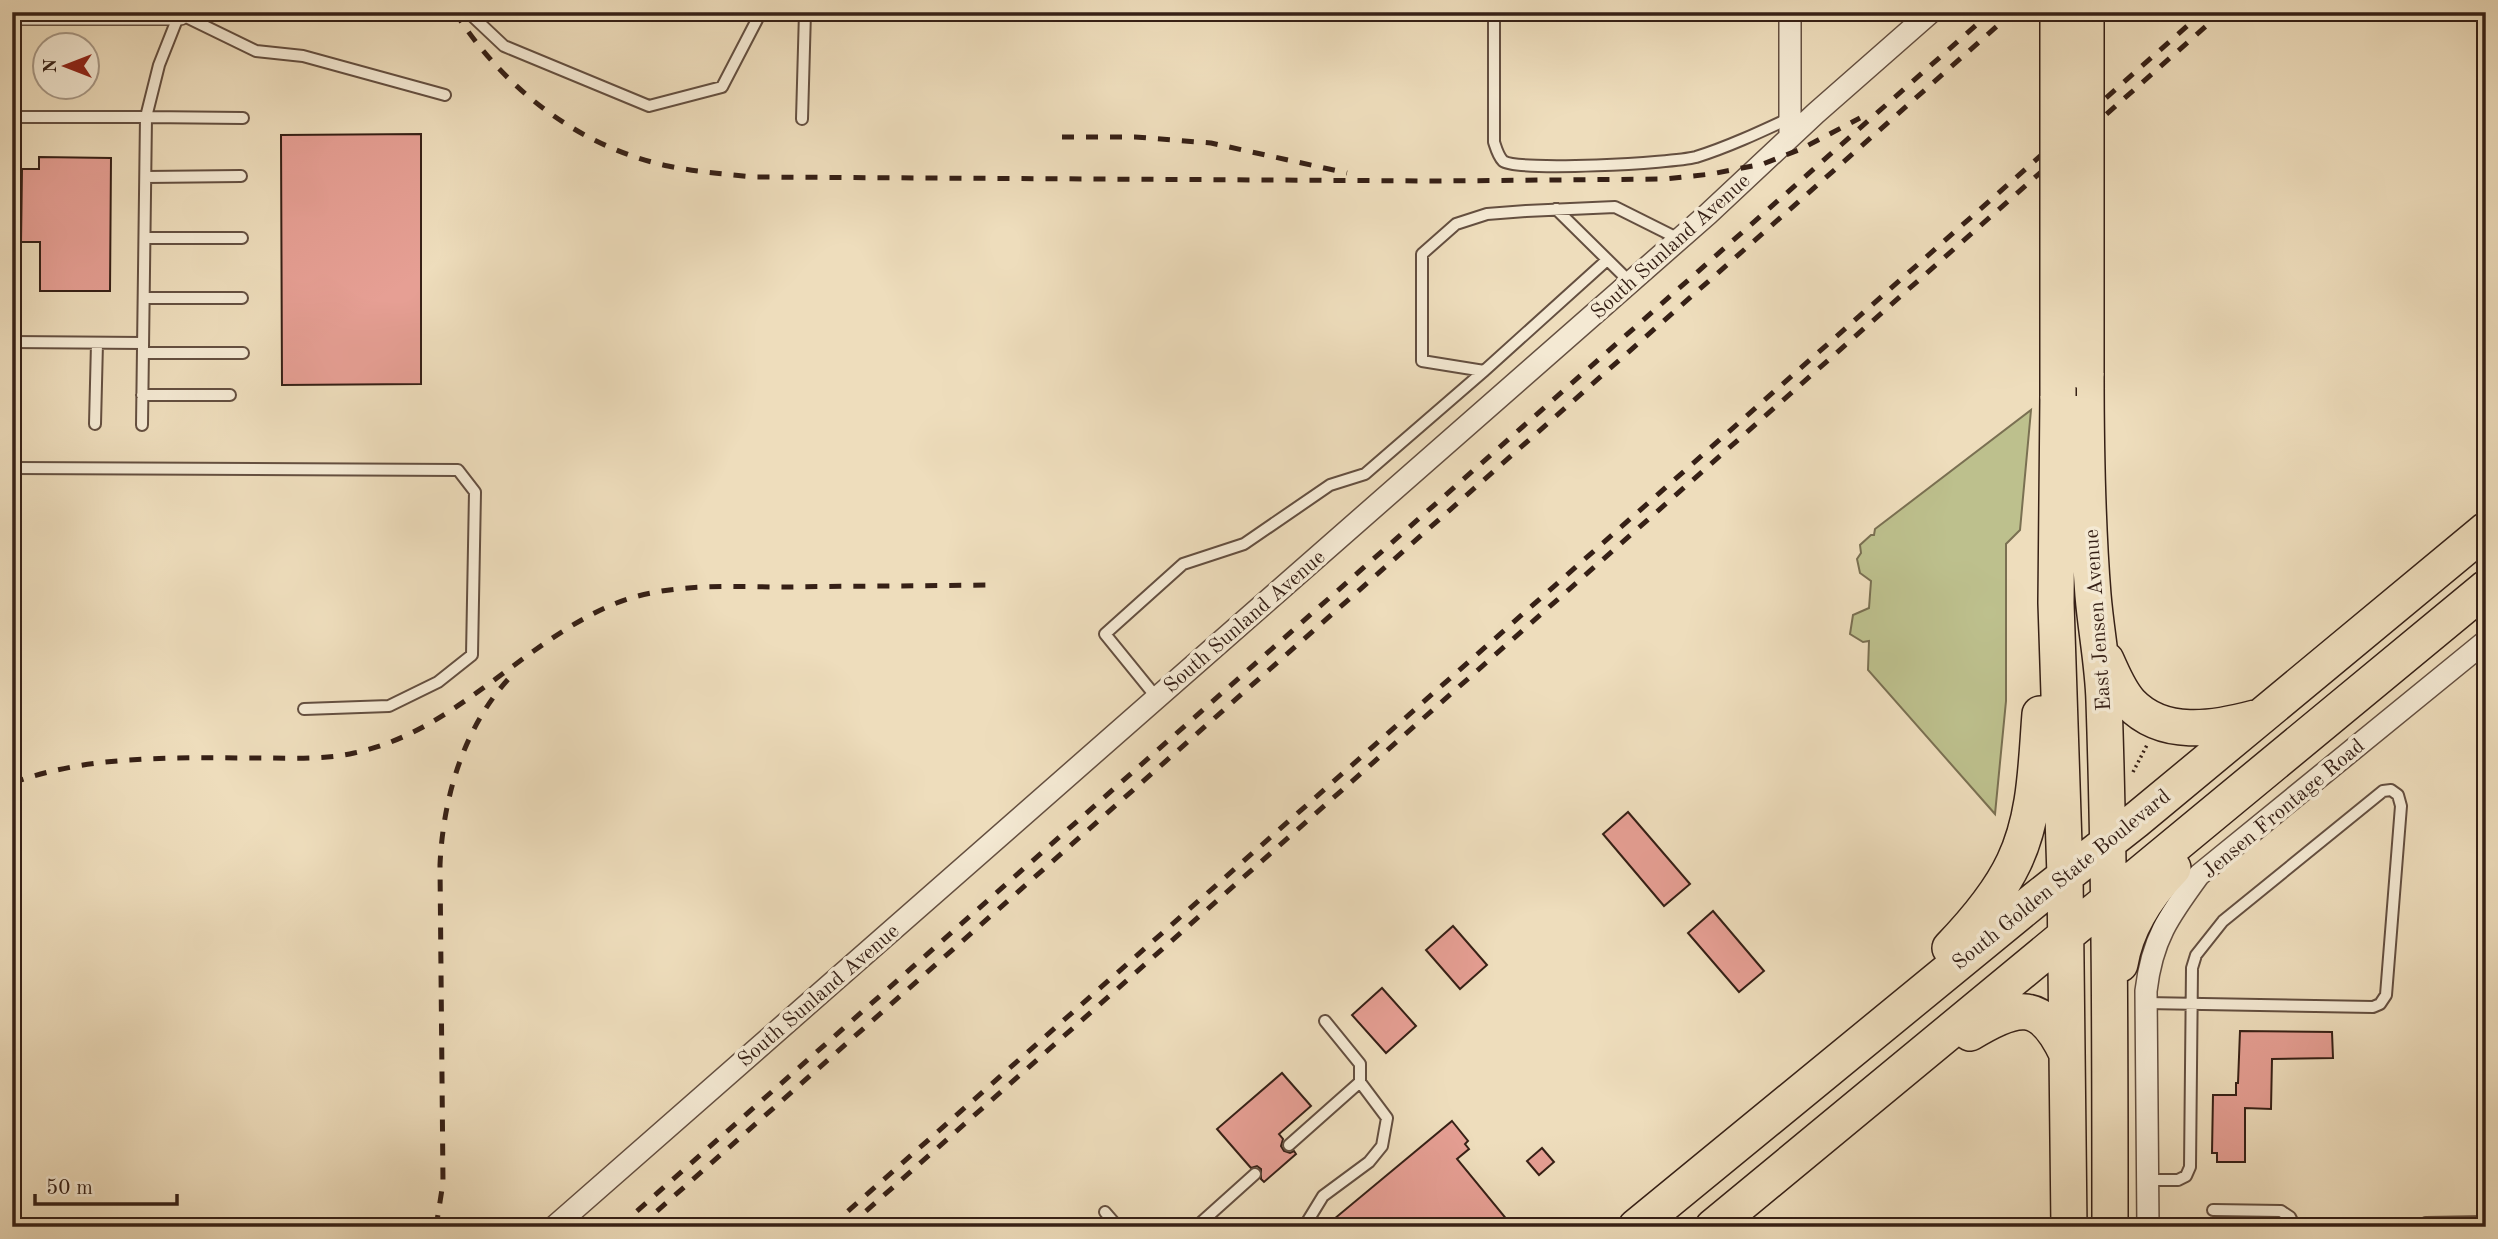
<svg xmlns="http://www.w3.org/2000/svg" width="2498" height="1239" font-family="'Old Standard TT',serif">
<style>
.green{fill:#bdc08d;stroke:#7a7052;stroke-width:2}
.building{fill:#e69f94;stroke:#362016;stroke-width:2}
.lines{fill:none;stroke-linecap:round;stroke-linejoin:round}
.service-casing{stroke:#644f40;stroke-width:14}
.minor-casing{stroke:#644f40;stroke-width:24}
.primary-casing{stroke:#362016;stroke-width:38}
.path{stroke:#362016;stroke-width:3.5;stroke-dasharray:2 3.5;stroke-linecap:butt}
.service{stroke:#f4e9d3;stroke-width:10}
.minor{stroke:#f4e9d3;stroke-width:21}
.primary{stroke:#eeddbc;stroke-width:35}
.rail{stroke:#362016;stroke-width:5;stroke-dasharray:12 12;stroke-linecap:butt}
.primary-bridge-casing{stroke:#362016;stroke-width:38;stroke-linecap:butt}
.primary-bridge{stroke:#eeddbc;stroke-width:35}
.labels{text-anchor:middle;stroke-width:7;stroke-linejoin:round;paint-order:stroke}
.street-label{font-size:21px;fill:#362016;stroke:#f4e9d3}
</style>
<rect width="100%" height="100%" fill="#eeddbc"/>
<filter id="stains"><feTurbulence type="fractalNoise" baseFrequency=".00286" numOctaves="4"/><feColorMatrix values="0 0 0 0 .2 0 0 0 0 .09 0 0 0 0 .02 0 0 0 .5 -.17"/></filter>
<radialGradient id="worn" r=".72"><stop offset=".6" stop-color="#630" stop-opacity="0"/><stop offset="1" stop-color="#630" stop-opacity=".3"/></radialGradient>
<!-- green -->
<path class="green" d="M2031 410 2020 530 2006 544V701L1995 814 1868 670 1869 641 1863 642 1850 634 1853 615 1869 608 1871 581 1860 573 1857 559 1861 553 1860 545 1871 535H1874L1875 529Z"/>
<!-- building -->
<path class="building" d="M421 134V384L282 385 281 135Z
M39 157 111 158 110 291H40V242H21L22 169H39Z
M1628 812 1690 884 1664 906 1603 834Z
M1713 911 1764 971 1739 992 1688 933Z
M1453 926 1487 965 1460 989 1426 950Z
M1382 988 1416 1026 1386 1053 1352 1015Z
M2240 1031 2332 1032 2333 1058 2272 1059 2271 1109 2245 1108V1162H2217V1153H2212L2213 1095H2236V1083H2238Z
M1282 1073 1311 1106 1279 1134 1283 1139 1281 1146 1284 1151 1290 1153 1294 1151 1296 1154 1264 1182 1261 1179V1169L1257 1166 1251 1168 1217 1129Z
M1452 1121 1468 1141 1465 1144 1469 1149 1457 1159 1513 1227H1341L1334 1219Z
M1542 1148 1554 1162 1539 1175 1527 1161Z"/>
<g class="lines">
<!-- service casing -->
<g class="service-casing">
<path id="service" d="M468 12 504 46 649 106 722 87 761 12
M180 14 256 51 303 56 445 95
M1494 18V142C1496 148 1498 156 1503 161 1518 172 1673 163 1696 157 1728 147 1760 132 1790 118
M12 117H146L159 65 180 12
M802 119 805 12
M146 177 241 176
M1556 209 1630 282
M145 238H242
M145 298H242
M12 342 143 343
M143 353H243
M1484 371 1422 361V254L1456 224 1487 214 1526 211 1615 207 1679 239
M142 395H230
M95 424 97 343
M142 425 146 117 243 118
M12 468 458 470 475 492 472 655 438 682 389 706 304 709
M1157 698 1105 634 1183 564 1244 544 1330 485 1365 474 1484 371 1607 260
M2146 1003 2373 1007 2380 1004 2386 995 2401 806 2398 795 2391 790 2383 791 2223 921 2196 955 2192 968 2190 1167 2186 1176 2178 1180H2147
M1289 1145 1360 1082V1064L1325 1021
M2213 1210 2281 1211 2290 1217 2295 1227
M1105 1212 1118 1227
M1196 1227 1255 1174
M1304 1227 1323 1196 1369 1162 1382 1146 1387 1118 1360 1082
M2424 1227 2426 1223 2486 1222"/>
</g>
<!-- minor casing -->
<g class="minor-casing">
<path id="minor" d="M1790 12V136
M12 14H180
M554 1227 1708 214 1816 113 1931 12
M2148 1227 2146 991C2152 939 2169 916 2199 875L2486 641"/>
</g>
<!-- primary casing -->
<g class="primary-casing">
<path id="primary" d="M2086 373C2086 447 2087 521 2093 595 2096 631 2103 665 2104 701 2110 876 2110 1051 2110 1227
M2058 396 2056 603 2065 876 2069 1227
M2106 660C2113 675 2119 691 2130 703 2163 738 2214 729 2255 718
M1950 948C1974 923 1999 894 2014 862 2036 816 2036 764 2040 714
M2120 964C2126 927 2147 895 2173 868
M1970 1033C2018 1004 2041 999 2067 1054
M1636 1227 2036 899 2135 821 2486 530
M1713 1227 2486 588"/>
</g>
<!-- path -->
<path class="path" d="M2133 772 2147 745"/>
<!-- service -->
<use href="#service" class="service"/>
<!-- minor -->
<use href="#minor" class="minor"/>
<!-- primary -->
<use href="#primary" class="primary"/>
<!-- rail -->
<path class="rail" d="M455 12C503 88 579 147 668 166 697 172 725 174 754 177L1438 181 1665 179 1711 174 1763 164 1801 149 1860 118
M1062 137H1135L1211 143 1347 173
M12 783C92 754 175 758 259 758 290 758 323 760 354 753 455 732 521 643 614 604 668 582 730 587 787 587 854 586 921 586 989 585
M436 1227 443 1183 440 865C443 796 465 722 515 672
M619 1227 1991 12
M639 1227 2013 12
M830 1227 2203 12
M848 1227 2222 12"/>
<!-- primary-bridge casing -->
<g class="primary-bridge-casing">
<path id="primary-bridge" d="M2058 12V396
M2086 373V12"/>
</g>
<!-- primary-bridge -->
<use href="#primary-bridge" class="primary-bridge"/>
</g>
<g class="labels">
<!-- street labels -->
<g class="street-label">
<text transform="translate(1670 246) rotate(-42)" y="7">South Sunland Avenue</text>
<text transform="translate(2097 620) rotate(-94)" y="7">East Jensen Avenue</text>
<text transform="translate(1244 621) rotate(-41)" y="7">South Sunland Avenue</text>
<text transform="translate(2283 808) rotate(-40)" y="7">Jensen Frontage Road</text>
<text transform="translate(2061 879) rotate(-39)" y="7">South Golden State Boulevard</text>
<text transform="translate(818 995) rotate(-41)" y="7">South Sunland Avenue</text>
</g>
</g>
<!-- margin -->
<rect width="2498" height="1239" fill="none" stroke="#eeddbc" stroke-width="42"/>
<rect x="14" y="14" width="2470" height="1211" fill="none" stroke="#362016" stroke-width="3.5"/>
<rect x="21" y="21" width="2456" height="1197" fill="none" stroke="#362016" stroke-width="2"/>
<!-- north arrow -->
<g transform="translate(66 66) rotate(270)"><circle r="33" fill="#f4e9d3" stroke="#a89987" stroke-width="2"/>
<path d="M0-5L12 26L0 18L-12 26Z" fill="#8f2418"/>
<text y="-10" font-size="19" font-weight="bold" text-anchor="middle" fill="#362016">N</text>
</g>
<!-- scale -->
<path d="M35 1194v10h142v-10" fill="none" stroke="#362016" stroke-width="3.5"/>
<text x="46" y="1194" font-size="21" fill="#362016" stroke="#f4e9d3" stroke-width="5" paint-order="stroke">50 m</text>
<rect width="100%" height="100%" filter="url(#stains)"/>
<rect width="100%" height="100%" fill="url(#worn)"/>
</svg>
